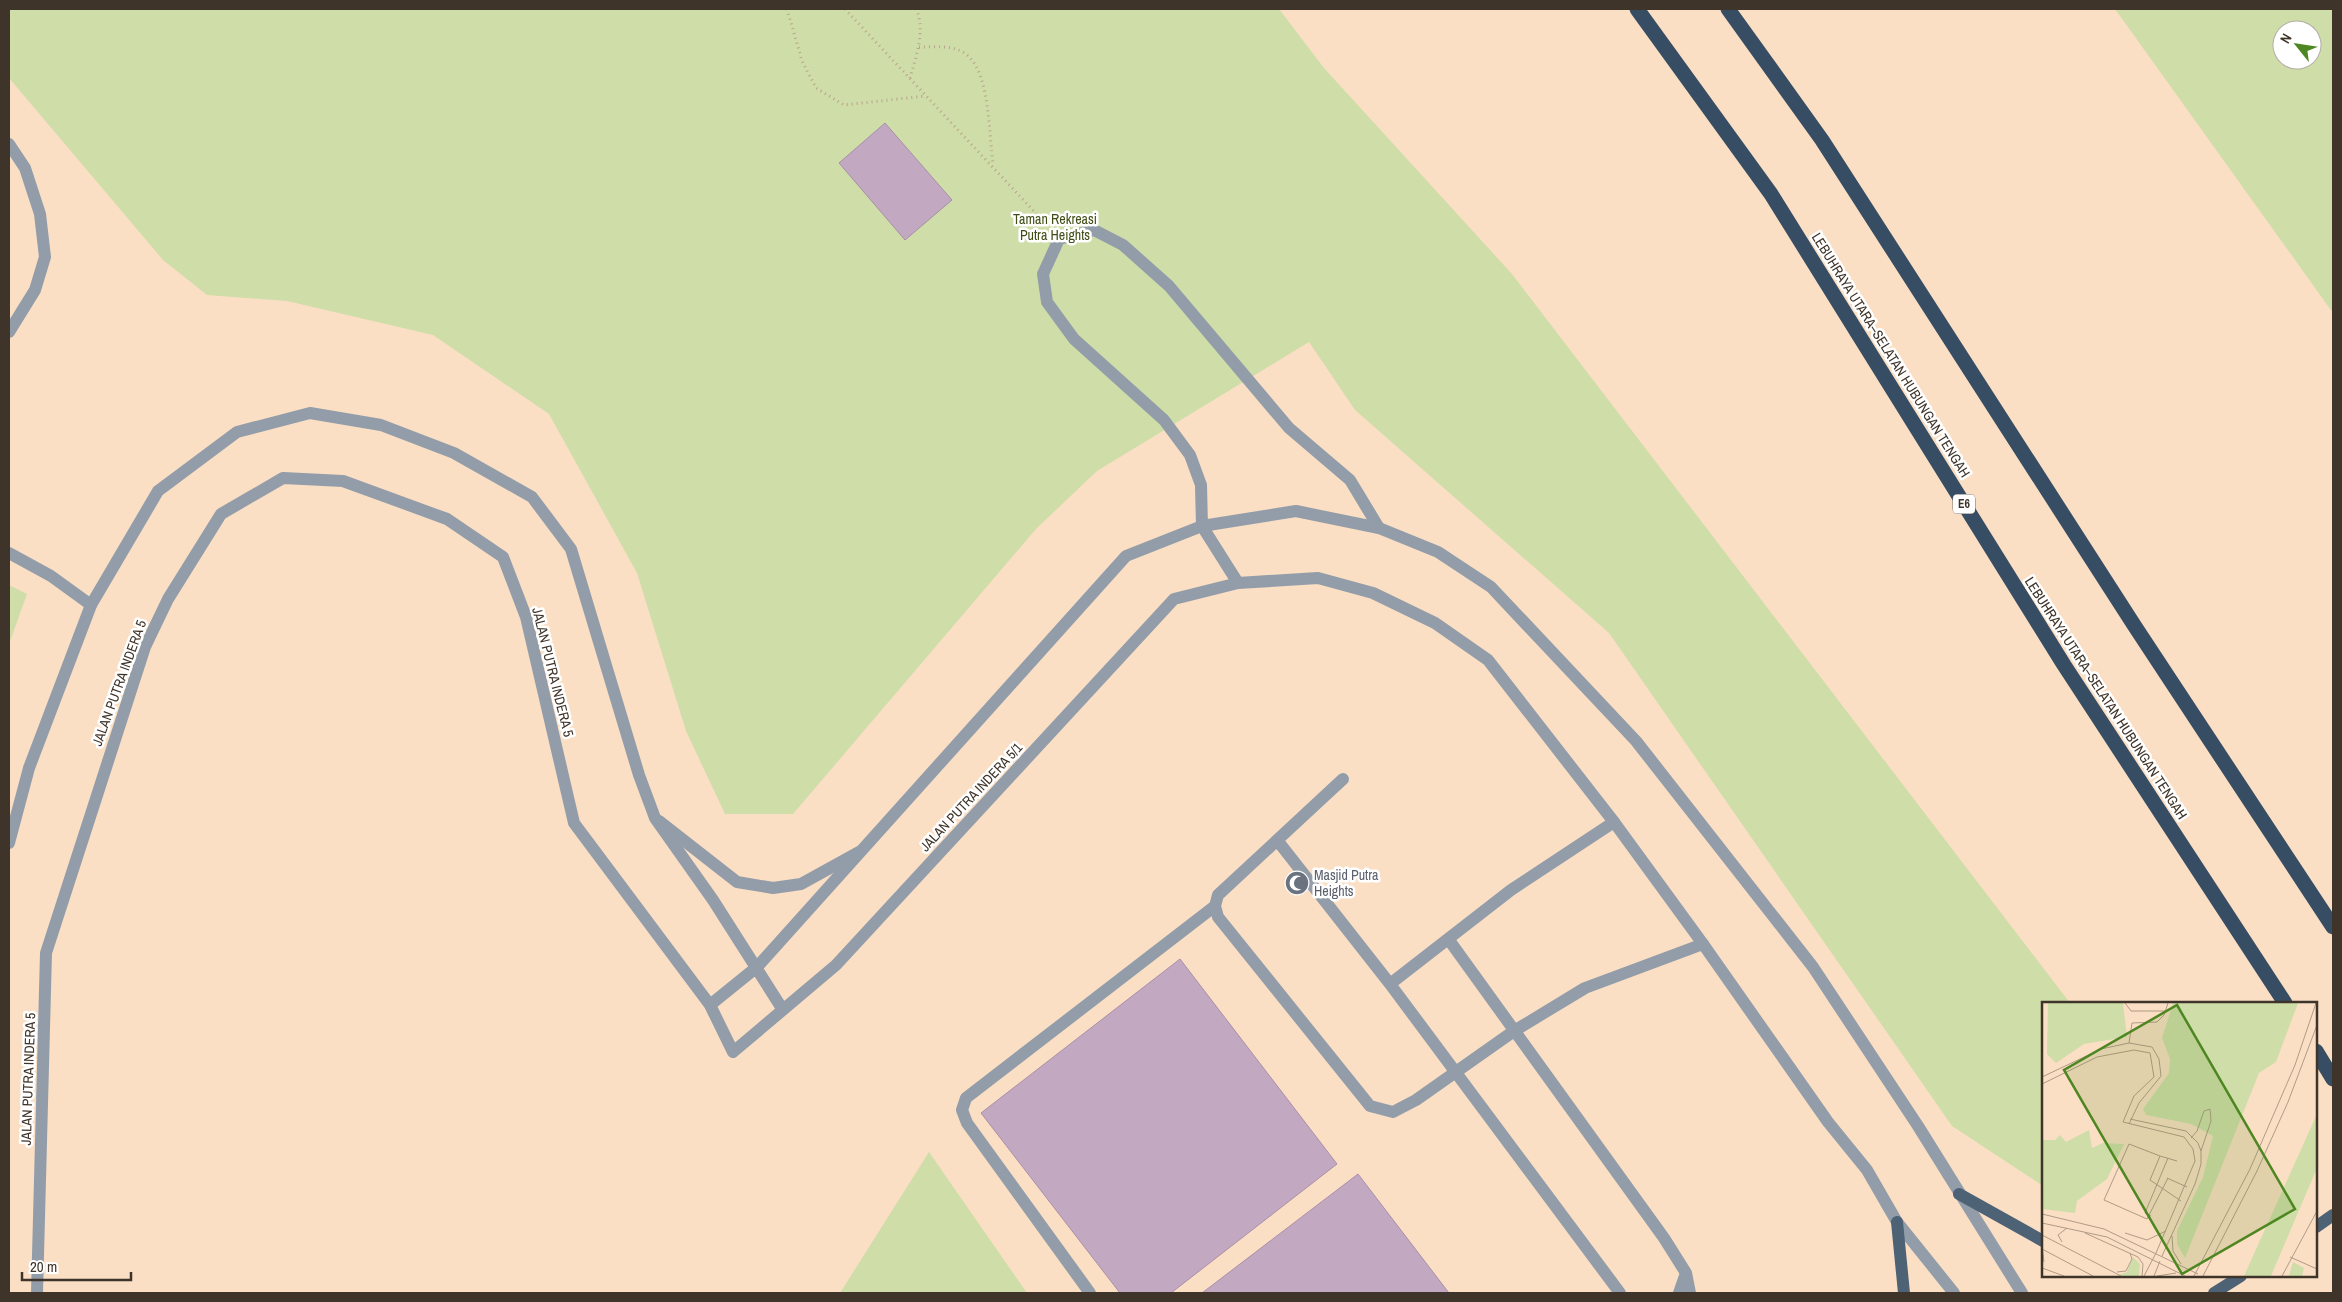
<svg xmlns="http://www.w3.org/2000/svg" width="2342" height="1302" font-family="'Archivo Narrow',sans-serif">
<style>
.green{fill:#cfdda8;fill-rule:evenodd}
.building{fill:#c3a8c2;stroke:#a88fa8}
.lines{fill:none;stroke-linecap:round;stroke-linejoin:round}
.path{stroke:#b9a38d;stroke-width:3;stroke-dasharray:1 4;stroke-linecap:butt}
.lane{stroke:#929da9;stroke-width:12}
.street{stroke:#929da9;stroke-width:12}
.primary{stroke:#4e6276;stroke-width:12}
.highway{stroke:#364d63;stroke-width:15}
.labels{text-anchor:middle;stroke-width:5;stroke-linejoin:round;paint-order:stroke}
.shield{fill:#fff;stroke:#797169;stroke-width:1}
.shield-label{font-size:12px;font-weight:bold;fill:#3f3429}
.park-label{font-size:14px;fill:#424d17;stroke:#fff}
.street-label{font-size:14px;fill:#3f3429;stroke:#fff}
.worship-label{font-size:14px;fill:#5b616d;stroke:#fff;text-anchor:start}
.inset-road{fill:none;stroke:#b09b86;stroke-width:1}
.view{fill:#4e8722;fill-opacity:0.15;stroke:#4e8722;stroke-width:2.5}
.inset-edge{fill:none;stroke:#3f3429;stroke-width:2.5}
</style>
<rect width="100%" height="100%" fill="#fbdfc4"/>
<!-- green -->
<path class="green" d="M9 9H1279L1324 68 1512 274 2070 1003H2043V1186L1952 1126 1609 633 1355 410 1309 342 1097 471 1036 529 793 814H725L686 731 637 573 549 414 433 335 287 301 207 295 163 260 9 78Z
M2115 9H2333V313ZM2282 30H2312V60H2282Z
M9 585 27 594 9 644Z
M929 1152 1027 1293H840Z"/>
<!-- building -->
<path class="building" d="M885 123 952 200 905 240 839 163Z
M1180 959 1337 1164 1171 1293H1120L981 1113Z
M1358 1174 1449 1293H1202Z"/>
<g class="lines">
<!-- path -->
<path class="path" d="M787 9 802 61 816 88 844 105 925 96
M845 9 1043 221
M919 47C935 47 955 44 968 56 990 75 989 136 993 164
M910 78C916 56 926 30 916 9"/>
<!-- lane -->
<path class="lane" d="M9 144 25 168 40 214 45 257 35 290 9 332
M9 553 51 576 91 605
M1238 583 1202 526 1201 485 1190 455 1164 420 1074 339 1047 302 1043 274 1059 239 1094 230 1123 245 1169 286 1289 428 1350 480 1379 528
M1343 779 1218 895 1215 906 1218 917 1370 1106 1393 1112 1416 1100 1514 1031 1585 988 1703 944
M659 821 737 882 773 888 801 884 859 852
M1277 840 1390 984 1620 1293
M1449 940 1664 1238 1686 1273 1690 1293
M1390 984 1511 890 1614 822
M1090 1293 967 1123 962 1110 966 1098 1215 906
M1679 1293 1686 1273"/>
<!-- street -->
<path class="street" d="M9 843 29 768 91 605 158 491 237 432 310 413 381 425 454 453 532 497 571 549 639 775 655 818 713 900 783 1010
M710 1005 757 967 1126 556 1202 526 1296 511 1379 528 1438 552 1491 587 1636 741 1813 967 1918 1126 2022 1293
M37 1293 46 953 145 647 168 599 221 514 283 478 343 481 447 519 503 557 526 617 574 823 710 1005 733 1052 836 965 1174 599 1238 583 1318 578 1373 593 1435 623 1488 660 1614 822 1703 944 1828 1122 1867 1170 1897 1222 1954 1293"/>
<!-- primary -->
<path class="primary" d="M1959 1194 2043 1241
M1897 1222 1904 1293
M2316 1227 2333 1215
M2214 1293 2241 1276"/>
<!-- highway -->
<path class="highway" d="M1637 9 1771 194 2064 665 2285 1003
M1728 9 1822 140 2134 625 2333 927
M2316 1051 2333 1079"/>
</g>
<!-- icons -->
<defs>
<g id="mosque-disc" transform="scale(1.25)"><circle r="9.5" fill="#6b7280" stroke="#fff"/><path d="M3.5-4.9A6 6 0 1 0 3.5 4.9A5 5 0 1 1 3.5-4.9Z" fill="#fff"/></g>
</defs>
<g fill-rule="evenodd">
<use href="#mosque-disc" x="1297" y="883"/>
</g>
<g class="labels">
<!-- shield labels -->
<rect class="shield" x="1953" y="494.5" width="22" height="19" rx="4"/>
<g class="shield-label">
<text x="1964" y="508">E6</text>
</g>
<!-- park labels -->
<g class="park-label">
<text x="1055" y="224">Taman Rekreasi<tspan x="1055" dy="16">Putra Heights</tspan></text>
</g>
<!-- street labels -->
<g class="street-label">
<text transform="translate(1891 355) rotate(58)" y="5">LEBUHRAYA UTARA–SELATAN HUBUNGAN TENGAH</text>
<text transform="translate(553 672) rotate(76)" y="5">JALAN PUTRA INDERA 5</text>
<text transform="translate(119 683) rotate(-70)" y="5">JALAN PUTRA INDERA 5</text>
<text transform="translate(2106 698) rotate(57)" y="5">LEBUHRAYA UTARA–SELATAN HUBUNGAN TENGAH</text>
<text transform="translate(971 797) rotate(-47)" y="5">JALAN PUTRA INDERA 5/1</text>
<text transform="translate(28 1079) rotate(-88)" y="5">JALAN PUTRA INDERA 5</text>
</g>
<!-- worship labels -->
<g class="worship-label">
<text x="1314" y="880">Masjid Putra<tspan x="1314" dy="16">Heights</tspan></text>
</g>
</g>
<!-- overview -->
<g transform="translate(2042 1002)">
<rect width="275" height="275" fill="#fbdfc4"/>
<path d="M6 1H81L85 35 42 42 14 61 5 52ZM131 1H256L234 60 217 71 143 256 135 242V229L161 175 171 134 149 122 104 113 101 107 127 71 128 57 120 36ZM275 112V166L229 274H202ZM47 128 50 146 61 141 82 142 65 177 35 199 33 211 0 207V138H13L18 133 24 140ZM91 255 98 262 97 274H74L85 270ZM251 260 262 266 260 274H247Z" fill="#cfdda8"/>
<path class="inset-road" d="M83 1 89 9H124M87 41 90 21 115 20 122 13 126 1M0 75 59 47 87 41 110 45 117 57 119 74 97 101 87 122M0 82 55 55 92 48 108 51 112 75 92 94 81 120 142 135 151 147 153 159 114 251M88 117 144 129 156 141 159 149V162L153 182 120 254M149 136 155 129 162 109 168 107 169 119 159 149M118 154 87 142 62 198 105 217 126 176M135 159 118 154 108 178 139 199M125 176 145 185M0 212 62 227 156 272M109 214 103 211 126 156M0 221 65 235 143 274M43 231 96 255 101 262 100 274M83 231 105 238 124 229M0 233 79 274M130 234 131 249 139 262M20 240 16 233 25 226M0 245 2 260M0 247 51 274M248 255 275 267M0 266 22 274M75 270 84 269 90 257 88 251M102 274 114 251M112 274 118 259M115 274 134 271M152 274 208 167 253 63 274 1M161 274 215 169 246 100 275 23M240 274 275 209"/>
<path class="view" d="M135 3 253 207 140 272 22 68Z"/>
<rect width="275" height="275" class="inset-edge"/>
</g>
<!-- border -->
<rect width="2342" height="1302" fill="none" stroke="#3f3429" stroke-width="20"/>
<!-- north arrow -->
<g transform="translate(2297 45) rotate(300)"><circle r="24" fill="#ffffff" stroke="#b2aea9"/>
<path d="M0-4L9 19L0 12L-9 19Z" fill="#4e8722"/>
<text y="-8" font-size="14" font-weight="bold" text-anchor="middle" fill="#3f3429">N</text>
</g>
<!-- scale -->
<path d="M22 1272v8h109v-8" fill="none" stroke="#3f3429" stroke-width="2.5"/>
<text x="30" y="1272" font-size="15" fill="#3f3429" stroke="#ffffff" stroke-width="4" paint-order="stroke">20 m</text>
</svg>
